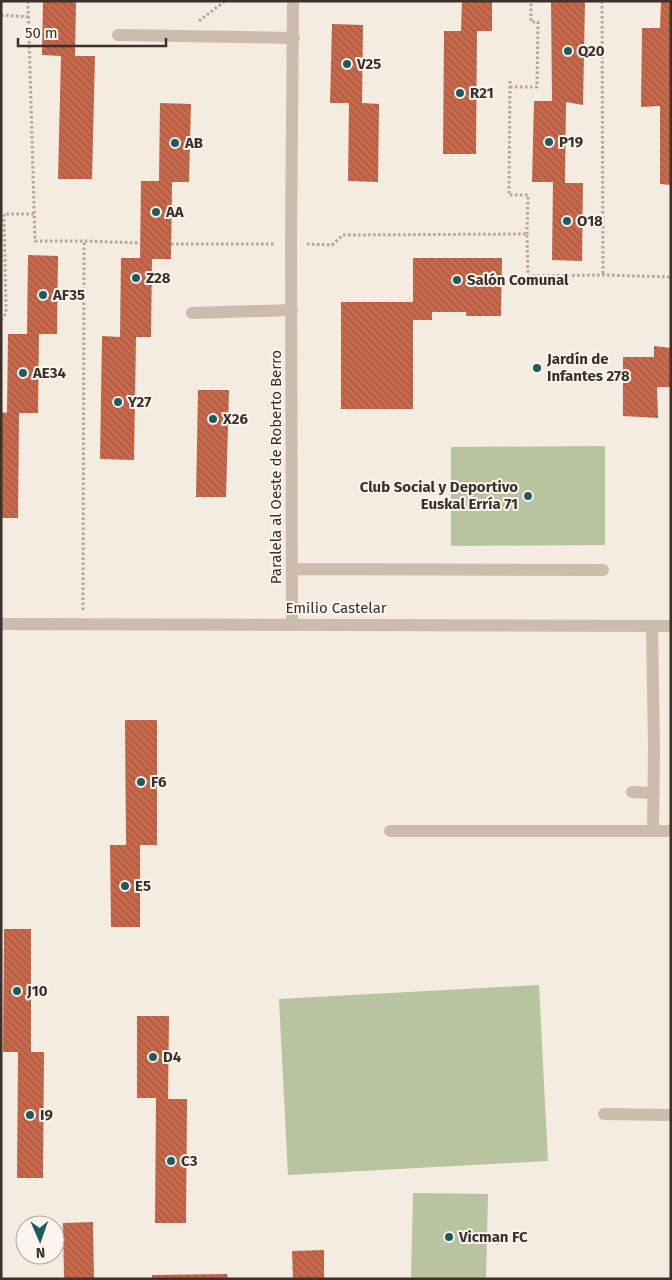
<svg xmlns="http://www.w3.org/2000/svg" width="672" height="1280" font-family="'Fira Sans',sans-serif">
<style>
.garden{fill:#b8c4a0}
.building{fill:url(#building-back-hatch)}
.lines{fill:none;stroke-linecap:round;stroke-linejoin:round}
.path{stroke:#b9a596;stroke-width:3;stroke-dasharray:2.5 2.5;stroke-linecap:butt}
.minor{stroke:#cdbbac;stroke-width:12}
.poi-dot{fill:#1f5a5e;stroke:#fbf5ee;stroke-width:2}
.labels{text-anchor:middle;stroke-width:4;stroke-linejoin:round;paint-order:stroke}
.poi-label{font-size:15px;font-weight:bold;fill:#3b302b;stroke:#fbf5ee;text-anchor:start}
.street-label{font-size:15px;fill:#3b302b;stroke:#fbf5ee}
</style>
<defs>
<pattern id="building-back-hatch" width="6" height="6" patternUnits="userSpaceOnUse" patternTransform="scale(1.25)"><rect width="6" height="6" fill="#c8694b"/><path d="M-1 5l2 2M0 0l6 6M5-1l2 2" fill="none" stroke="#a4573f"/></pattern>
</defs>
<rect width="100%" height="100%" fill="#f4ebe1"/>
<!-- garden -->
<path class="garden" d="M605 446V545L451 546V447Z
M539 985 548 1161 288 1175 279 999Z
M413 1193 488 1194 486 1279H411Z"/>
<!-- building -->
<path class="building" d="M43 1H76L75 56H95L92 179H58L61 56 42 55Z
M462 1H492V31H477L476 154H443L444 31H461Z
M551 1H585L583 105 566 102 565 183H583L582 261 552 260 553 182H532L534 101H552Z
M661 1H671V185L660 184V106L641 107 642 28H660Z
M332 24 363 25 362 103 379 104 378 182 348 181 349 103H330Z
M160 103 191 104 189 182H172L171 259H152L151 337H136L134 460 100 459 102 336 120 337 121 258H140L141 181H159Z
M28 255 58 256 57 334H39L38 413H19L18 518H1V412L7 413 8 334H27Z
M413 258H502L501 316H466V312H432V320H413V409H341V302H413Z
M654 346 671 348V387H657L658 418 623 416V357H654Z
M198 390H229L226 497H196Z
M125 720H157V845H140V927H111L110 845H126Z
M4 929H31V1052H44L43 1178H17L18 1052H3Z
M137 1016H169L168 1099H187L186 1223H155L156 1098H137Z
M93 1222 94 1279H64L63 1223Z
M324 1250V1279H293L292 1251Z
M227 1274 228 1279H152V1275Z"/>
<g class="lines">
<!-- path -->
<path class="path" d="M28 1 35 241H84L140 243
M602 1 603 275
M1 15 29 17
M199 21 225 1
M510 81 509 195H528L527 234
M510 87H537L538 22H531V1
M171 244H275
M307 244 332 245 343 235 527 234 528 276 603 275 671 277
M1 320 6 313 4 214H34
M83 610 84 241"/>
<!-- minor -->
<path class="minor" d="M118 35 294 38
M192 313 292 310
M292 569 603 570
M1 624 671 626
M292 625 291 244 293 1
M652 627 654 749 653 831H671
M632 792 654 793
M390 831H653
M604 1114 671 1115"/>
</g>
<!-- markers -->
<g class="poi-dot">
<circle cx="568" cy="51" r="5"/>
<circle cx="347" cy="64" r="5"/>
<circle cx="460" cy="93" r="5"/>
<circle cx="549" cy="142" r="5"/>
<circle cx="175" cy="143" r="5"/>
<circle cx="156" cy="212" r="5"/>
<circle cx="567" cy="221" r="5"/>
<circle cx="136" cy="278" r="5"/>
<circle cx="457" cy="280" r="5"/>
<circle cx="43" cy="295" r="5"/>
<circle cx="537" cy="368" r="5"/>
<circle cx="23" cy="373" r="5"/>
<circle cx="118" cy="402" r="5"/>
<circle cx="213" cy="419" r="5"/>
<circle cx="528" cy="496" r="5"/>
<circle cx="141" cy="782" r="5"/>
<circle cx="125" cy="886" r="5"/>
<circle cx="17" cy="991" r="5"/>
<circle cx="153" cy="1057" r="5"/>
<circle cx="30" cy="1115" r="5"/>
<circle cx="171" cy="1161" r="5"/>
<circle cx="449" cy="1237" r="5"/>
</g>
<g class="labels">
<!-- poi labels -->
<g class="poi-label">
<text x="578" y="56">Q20</text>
<text x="357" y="69">V25</text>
<text x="470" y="98">R21</text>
<text x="559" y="147">P19</text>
<text x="185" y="148">AB</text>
<text x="166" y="217">AA</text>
<text x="577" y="226">O18</text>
<text x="146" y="283">Z28</text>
<text x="467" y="285">Salón Comunal</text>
<text x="53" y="300">AF35</text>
<text x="547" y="364">Jardín de<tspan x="547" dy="17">Infantes 278</tspan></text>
<text x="33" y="378">AE34</text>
<text x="128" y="407">Y27</text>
<text x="223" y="424">X26</text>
<text x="518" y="492" text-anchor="end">Club Social y Deportivo<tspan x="518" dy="17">Euskal Erría 71</tspan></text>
<text x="151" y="787">F6</text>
<text x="135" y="891">E5</text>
<text x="27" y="996">J10</text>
<text x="163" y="1062">D4</text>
<text x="40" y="1120">I9</text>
<text x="181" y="1166">C3</text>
<text x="459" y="1242">Vicman FC</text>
</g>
<!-- street labels -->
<g class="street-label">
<text transform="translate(276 467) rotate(-90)" y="5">Paralela al Oeste de Roberto Berro</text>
<text x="336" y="613">Emilio Castelar</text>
</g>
</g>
<!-- border -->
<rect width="672" height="1280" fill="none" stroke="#3b302b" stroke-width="5"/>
<!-- north arrow -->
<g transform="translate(40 1240) rotate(178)"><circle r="24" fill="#fbf5ee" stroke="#aea6a0"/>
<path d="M0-4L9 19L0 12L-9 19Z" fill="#1f5a5e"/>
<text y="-8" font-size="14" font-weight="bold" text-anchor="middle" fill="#3b302b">N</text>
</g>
<!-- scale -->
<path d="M18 38v8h148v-8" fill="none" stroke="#3b302b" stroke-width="2.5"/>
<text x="25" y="38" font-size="15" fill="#3b302b" stroke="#fbf5ee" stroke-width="4" paint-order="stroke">50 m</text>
</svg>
